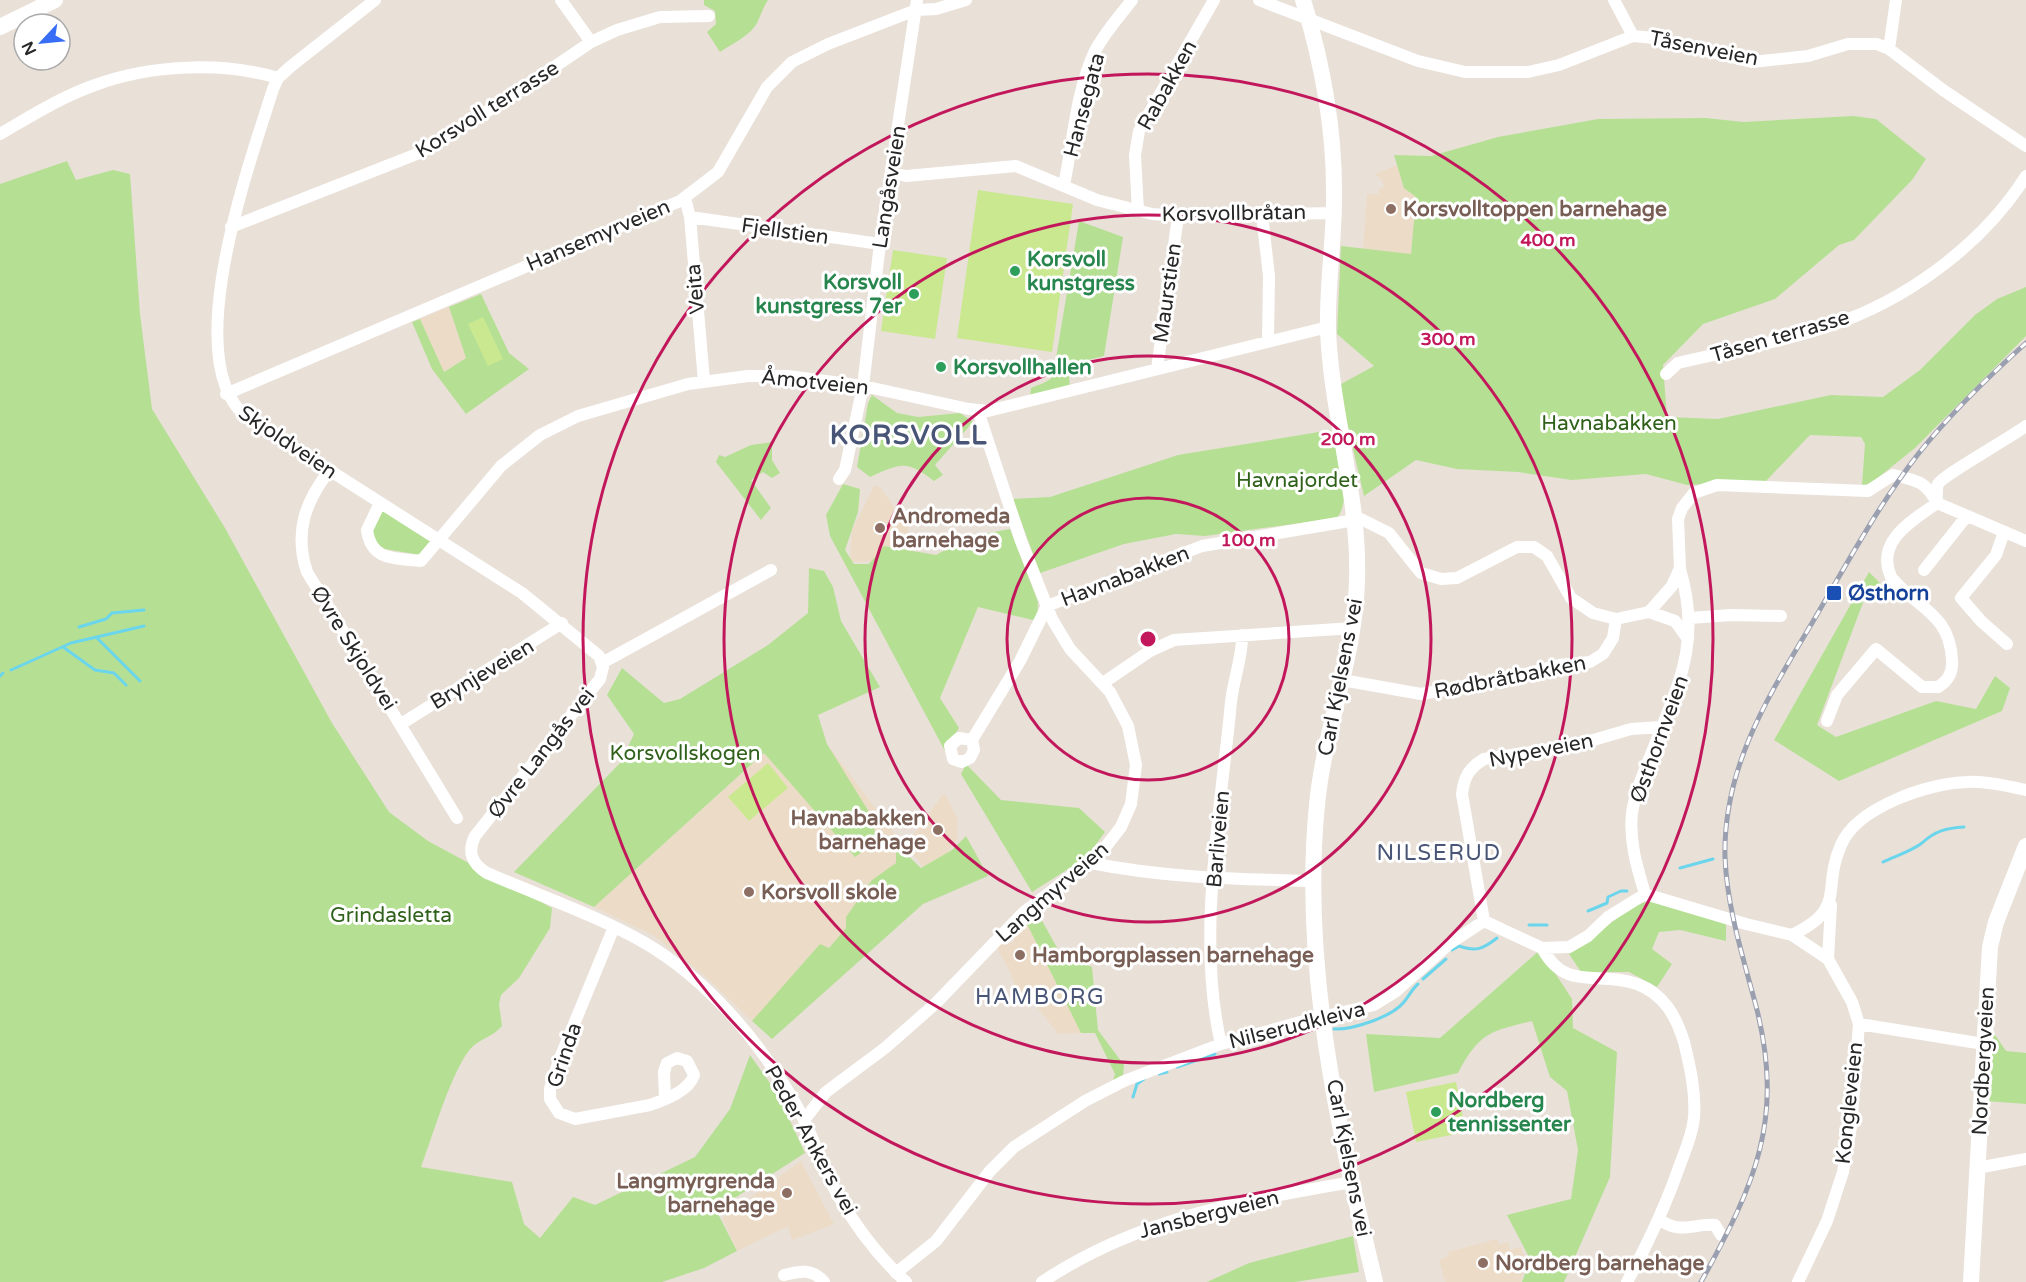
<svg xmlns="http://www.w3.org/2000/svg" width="2026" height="1282" font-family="'Varela Round',sans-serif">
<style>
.education{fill:#ecdcc7}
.green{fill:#b5e094}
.pitch{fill:#cae890}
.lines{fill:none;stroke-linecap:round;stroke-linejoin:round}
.stream{stroke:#6bd5ec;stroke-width:3}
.street{stroke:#fff;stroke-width:12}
.secondary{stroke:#fff;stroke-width:16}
.rail-casing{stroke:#9ba0b1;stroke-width:5}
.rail{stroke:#fff;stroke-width:3;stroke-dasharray:9;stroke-linecap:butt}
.ring{fill:none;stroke:#c2185b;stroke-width:3}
.education-dot{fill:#8d6e63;stroke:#fff;stroke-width:2}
.leisure-dot{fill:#2e9e5b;stroke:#fff;stroke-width:2}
.transit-dot{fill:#1a4fb4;stroke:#fff;stroke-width:2}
.labels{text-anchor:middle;stroke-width:6;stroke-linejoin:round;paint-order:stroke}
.street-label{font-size:21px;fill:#272727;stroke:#fff}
.education-label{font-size:21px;font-weight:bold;fill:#785e54;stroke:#fff;text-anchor:start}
.leisure-label{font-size:21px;font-weight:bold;fill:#27864d;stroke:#fff;text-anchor:start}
.park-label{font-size:21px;fill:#2f611a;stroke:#fff}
.transit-label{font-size:21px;font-weight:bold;fill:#164399;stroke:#fff;text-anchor:start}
.neighbourhood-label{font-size:22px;letter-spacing:1.5px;fill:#485576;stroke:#fff}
.district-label{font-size:27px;font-weight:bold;letter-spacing:1.5px;fill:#485576;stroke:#fff}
.centre{fill:#c2185b;stroke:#fff;stroke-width:3}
.ring-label{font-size:18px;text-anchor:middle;font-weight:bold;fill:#c2185b;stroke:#fff;stroke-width:6;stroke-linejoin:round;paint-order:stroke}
</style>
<rect width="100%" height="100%" fill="#e9e0d8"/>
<!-- education -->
<path class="education" d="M1397 165 1404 188 1416 197 1411 255 1363 249 1367 194H1378L1379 189 1384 187 1382 180 1376 175 1377 173Z
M449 307 466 358 443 372 420 319Z
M874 486H879L907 525 912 545 900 566 879 561 850 562 852 530Z
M779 740 827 744 907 850 902 877 752 1021 706 977 653 935 594 907Z
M943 794 946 795 957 818V838L947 854 923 867 903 841 915 833Z
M1026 920 1047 963 1081 1033 1058 1034 1030 998 1022 1004 1009 970 996 946 1014 942 1013 933Z
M801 1161 834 1224 792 1240 788 1226 737 1251 722 1218Z
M1497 1239 1499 1245 1508 1242 1510 1250 1521 1247 1525 1259 1521 1282H1445L1439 1260 1449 1256 1448 1252Z"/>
<!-- green -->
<path class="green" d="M704 0H768C763 8 761 14 758 21 752 35 732 44 720 52L707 32 716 24 715 11 704 5Z
M1853 116 1876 119 1926 159 1912 180 1854 240 1839 245 1775 299 1703 324 1663 365 1667 417 1718 419 1831 395 1883 397 1920 370 1975 315 1997 299 2026 287V336L1915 448 1870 484 1862 485 1865 444 1861 437 1810 435 1766 481 1687 485 1646 474 1572 480 1518 472 1457 469 1416 460 1364 496 1343 406 1341 384 1374 366 1337 334 1341 246 1411 254 1416 197 1404 188 1394 155 1431 156 1498 137 1598 119 1706 118 1743 122Z
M67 161 76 180 113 170 130 174 140 314 152 409 225 528 332 723 389 812 428 841 552 908 550 928 519 978 501 995 499 1004 502 1026C491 1038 483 1037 472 1047 453 1066 432 1138 421 1167L512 1182 524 1224 540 1238 573 1197 595 1205 695 1157 730 1109 750 1055 777 1093 805 1153 716 1210 737 1251 704 1268 662 1282H0V184Z
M1079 221 1123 237 1104 356 1068 365 1070 388 1030 398 1031 388C1051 380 1056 380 1056 358Z
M481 294 509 353 529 369 466 414 432 369 412 322 420 319 444 372 466 358 449 307Z
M872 395 897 413 918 417 960 413 973 422 935 465 943 475 934 481C906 460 902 463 870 477L857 467 868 403Z
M1331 430C1337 457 1354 495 1337 518L1205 536 1176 534 1124 544 1040 573 1013 499 1050 497 1178 455Z
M772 442V460L780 473 772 478 763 472 751 480 771 508 761 520 716 462 719 455 725 457 751 445Z
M843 484 860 489 858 512 845 550 854 564H869L884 546 936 555 968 537 1010 529 1038 602 1037 621 978 607 940 698 959 728 945 751 830 536 826 515Z
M379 511H385L432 541 421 555 378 548 372 541 373 518Z
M809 568 824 571 833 587 841 621 880 687 818 715 827 744 874 820 875 843 855 857 764 753 594 907 514 872 621 762 634 734 607 695 622 668 664 703 680 699 768 645 808 613Z
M1869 572 1883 586 1900 591 1883 602 1864 600 1817 725 1836 737 1936 701 1976 709 1995 676 2010 688 2002 711 1839 781 1774 740Z
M966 764 1001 800 1079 808 1105 832 1087 857 1032 892 961 774Z
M966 836 988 876 923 904 772 1039 752 1021 820 944 829 948 846 928V917L872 880 896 863V853L901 849 921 868 952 850Z
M1654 900 1726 924V941L1680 930 1659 932 1652 949 1672 964 1657 987 1629 972H1581L1569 954 1635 905Z
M1035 908 1061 955 1092 967 1098 1030 1124 1065 1123 1076 1113 1080 1115 1074 1095 1033H1081L1024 918Z
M1540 950 1572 999 1573 1028 1617 1052 1610 1177 1564 1282H1522L1530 1259 1507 1215 1571 1199 1578 1150 1567 1091 1550 1077 1532 1021C1490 1031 1479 1033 1458 1073L1374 1092 1366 1034 1440 1038Z
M1989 1033 1995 1035 2006 1051 2026 1053V1104L1985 1101Z
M1353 1236 1359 1272 1295 1282H1207L1249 1263Z"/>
<!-- pitch -->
<path class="pitch" d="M978 190 1073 204 1052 352 957 338Z
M893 250 947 258 935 339 881 331Z
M483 317 503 359 488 366 468 324Z
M768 763 788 788 749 821 728 797Z
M1456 1082 1466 1132 1416 1142 1406 1092Z"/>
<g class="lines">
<!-- stream -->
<path class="stream" d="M79 627 106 619 112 613 144 610
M97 638 140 681
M63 647 95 670 114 673 126 685
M11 670 71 643 144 626
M0 676 3 673
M1883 862C1895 856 1912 851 1922 843 1935 831 1946 828 1964 827
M1680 868 1713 859
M1588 911 1607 903 1608 897 1621 891H1627
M1529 925H1547
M1452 950 1459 946C1476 952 1483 949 1497 938
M1423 979 1446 959
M1334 1029C1352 1030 1392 1017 1404 1002 1409 996 1412 989 1418 984
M1177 1067 1215 1054
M1159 1074 1167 1072
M1133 1097 1137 1084 1144 1079"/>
<!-- street -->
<path class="street" d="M375 0 290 67 278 78 273 89C251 160 175 365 249 419L522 593 599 656 603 667 600 679 475 836C467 852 472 864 487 873 540 896 596 915 645 943 708 980 758 1040 794 1101 811 1130 821 1163 836 1192 854 1224 879 1257 906 1282
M561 0 591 42
M1259 0 1418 61 1465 72H1528L1559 65 1633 36 1654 38 1752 62 1808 56 1848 44H1877L1889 49 1943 90 2026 146
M1614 0 1633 36
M1889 49 1896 0
M0 134C31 116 61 97 95 85 150 65 221 61 278 78
M892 173 906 176 1016 166 1097 200 1152 214 1178 216 1334 213
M1064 185C1073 142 1076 92 1094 53 1104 33 1119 17 1132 0
M685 198 690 217 704 381
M1138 211 1135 155 1139 131 1214 0
M1262 215 1269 276 1268 340
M690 217 880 244
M231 227 422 152 507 99 591 42 617 30 660 17 709 16
M1157 369 1178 216
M1666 374 1678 363C1734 350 1792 340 1846 320 1916 293 1986 240 2026 176
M226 394 680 201 718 172 767 87 792 62 828 44 916 10 936 9 966 0
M329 471C305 502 294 533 307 572L457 818
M839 479 845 470 863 386 880 244 917 0
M380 503 367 530C371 561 395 558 421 561L501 466 540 435 578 416 688 384 748 376H788L863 386 969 409 988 411 1328 327
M2004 532 1996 555 1961 598 1981 621 2007 644
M1924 570 1966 517
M1649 612 1675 621 1688 639
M1690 618 1731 615 1781 616
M602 663 771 570
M1342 680 1421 694 1511 678 1559 665 1590 662 1603 654 1613 638 1616 619
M1103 683 1150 651 1174 640 1353 628
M1827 721 1837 695 1876 649 1922 687H1938C1948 681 1953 672 1952 660 1950 613 1916 608 1891 577 1875 541 1912 521 1937 503 1937 498 1936 489 1938 484 1942 476 2013 436 2026 426
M401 724 562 623
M972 740 974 750 970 758 962 762 953 759 950 746 959 738 972 740 1020 661 1047 606 1202 546 1361 519 1389 533 1421 573 1441 579 1457 578 1517 547H1534L1547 556 1571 598 1593 613 1616 619 1649 612 1672 586 1680 568 1678 519 1682 508 1694 493 1717 485 1868 491 1893 475C1916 480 1926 481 1937 503L2026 541
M1091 863C1165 878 1238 879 1314 881
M1645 894C1637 867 1629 842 1632 813 1635 792 1644 772 1652 752 1678 685 1702 643 1680 569
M1484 921 1462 794C1464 777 1469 768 1484 759L1573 746 1631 729 1661 727
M614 927 558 1063 550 1089V1099L559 1113 575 1119 650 1105C665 1100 689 1091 694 1075L687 1061 677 1058 667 1063 664 1072 665 1099
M1542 948C1566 993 1599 970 1637 984 1664 994 1676 1016 1684 1042 1690 1066 1696 1093 1694 1118 1692 1137 1684 1153 1678 1170 1664 1210 1647 1245 1627 1282
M1828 959 1831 905
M1859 1024 1984 1044
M1221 1044C1196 938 1221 810 1231 702 1233 681 1243 655 1242 635
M804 1120 826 1092 885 1048 935 1004 1024 912 1100 854 1121 827 1131 804 1136 765 1128 726 1110 692 1070 649 1052 619 1021 541 978 411
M1977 1168 2026 1159
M1660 1220C1682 1235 1693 1223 1715 1225L1721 1235
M896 1273 936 1241 990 1171 1014 1147 1085 1101 1124 1081 1221 1044 1304 1021 1374 1005 1395 992 1449 944 1484 921 1542 948 1569 947 1588 936 1608 917 1645 894 1746 924 1792 935
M784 1275C800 1271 812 1268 824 1282
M1042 1282C1140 1217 1239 1202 1352 1182
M1798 1282 1827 1221 1843 1172 1851 1127 1859 1024 1852 1002 1828 959 1792 935C1848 908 1821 890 1841 845 1857 807 1929 783 1967 782 1987 781 2007 786 2026 790"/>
<!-- secondary -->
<path class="secondary" d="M1303 0C1323 65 1335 131 1334 199 1334 242 1327 285 1328 329 1331 414 1360 496 1357 581 1355 658 1324 729 1317 805 1301 964 1338 1128 1375 1282
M0 27 55 0
M1971 1282 1990 947 1996 922 2026 846"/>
<!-- rail casing -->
<g class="rail-casing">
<path id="rail" d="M1701 1282C1755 1184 1785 1120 1756 1006 1743 957 1727 908 1725 857 1723 765 1770 694 1815 618 1848 562 1879 504 1919 453 1951 413 1988 377 2026 343"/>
</g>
<!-- rail -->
<use href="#rail" class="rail"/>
</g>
<!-- distance rings -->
<g class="ring">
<circle cx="1148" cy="639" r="141"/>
<circle cx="1148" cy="639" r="283"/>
<circle cx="1148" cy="639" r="424"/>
<circle cx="1148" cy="639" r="565"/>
</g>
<!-- markers -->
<g class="education-dot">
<circle cx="1391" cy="209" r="6"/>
<circle cx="880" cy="528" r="6"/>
<circle cx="938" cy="830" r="6"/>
<circle cx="749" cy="892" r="6"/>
<circle cx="1020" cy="955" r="6"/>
<circle cx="787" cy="1193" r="6"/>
<circle cx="1483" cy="1263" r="6"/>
</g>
<g class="leisure-dot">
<circle cx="1015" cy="271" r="6"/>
<circle cx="914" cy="294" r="6"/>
<circle cx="941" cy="367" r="6"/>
<circle cx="1436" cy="1112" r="6"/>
</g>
<rect class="transit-dot" x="1826" y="585" width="16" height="16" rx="3"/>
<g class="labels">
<!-- street labels -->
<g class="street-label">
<text transform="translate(1704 48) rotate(11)" y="7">Tåsenveien</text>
<text transform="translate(1167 85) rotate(-61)" y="7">Rabakken</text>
<text transform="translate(1084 105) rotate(-75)" y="7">Hansegata</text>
<text transform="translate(487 109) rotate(-32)" y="7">Korsvoll terrasse</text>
<text transform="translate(889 187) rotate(-81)" y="7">Langåsveien</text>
<text transform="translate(1234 213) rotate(-1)" y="7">Korsvollbråtan</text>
<text transform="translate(785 231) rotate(8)" y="7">Fjellstien</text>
<text transform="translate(598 235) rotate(-23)" y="7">Hansemyrveien</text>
<text transform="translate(695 289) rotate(-95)" y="7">Veita</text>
<text transform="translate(1167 293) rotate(-82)" y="7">Maurstien</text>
<text transform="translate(1780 336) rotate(-16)" y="7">Tåsen terrasse</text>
<text transform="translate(815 382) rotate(6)" y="7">Åmotveien</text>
<text transform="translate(288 442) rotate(34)" y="7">Skjoldveien</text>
<text transform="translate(1125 576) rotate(-21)" y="7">Havnabakken</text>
<text transform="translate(354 648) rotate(58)" y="7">Øvre Skjoldvei</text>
<text transform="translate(482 674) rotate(-31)" y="7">Brynjeveien</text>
<text transform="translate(1340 677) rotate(-79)" y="7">Carl Kjelsens vei</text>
<text transform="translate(1510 677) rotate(-11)" y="7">Rødbråtbakken</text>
<text transform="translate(1659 739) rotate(-70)" y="7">Østhornveien</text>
<text transform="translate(1541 750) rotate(-11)" y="7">Nypeveien</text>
<text transform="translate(541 753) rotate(-52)" y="7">Øvre Langås vei</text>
<text transform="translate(1218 839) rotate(-85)" y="7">Barliveien</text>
<text transform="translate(1052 892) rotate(-41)" y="7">Langmyrveien</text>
<text transform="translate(1297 1025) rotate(-14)" y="7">Nilserudkleiva</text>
<text transform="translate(564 1055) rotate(-71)" y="7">Grinda</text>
<text transform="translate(1983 1061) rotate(-87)" y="7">Nordbergveien</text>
<text transform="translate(1849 1103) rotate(-84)" y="7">Kongleveien</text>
<text transform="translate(811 1140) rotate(61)" y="7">Peder Ankers vei</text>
<text transform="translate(1349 1158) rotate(79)" y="7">Carl Kjelsens vei</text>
<text transform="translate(1209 1214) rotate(-14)" y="7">Jansbergveien</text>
</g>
<!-- education labels -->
<g class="education-label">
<text x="1403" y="216">Korsvolltoppen barnehage</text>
<text x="892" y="523">Andromeda<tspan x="892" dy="24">barnehage</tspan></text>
<text x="926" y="825" text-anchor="end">Havnabakken<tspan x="926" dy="24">barnehage</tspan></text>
<text x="761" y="899">Korsvoll skole</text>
<text x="1032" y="962">Hamborgplassen barnehage</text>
<text x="775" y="1188" text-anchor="end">Langmyrgrenda<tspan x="775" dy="24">barnehage</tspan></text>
<text x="1495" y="1270">Nordberg barnehage</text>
</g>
<!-- leisure labels -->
<g class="leisure-label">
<text x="1027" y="266">Korsvoll<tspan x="1027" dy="24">kunstgress</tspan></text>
<text x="902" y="289" text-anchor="end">Korsvoll<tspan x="902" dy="24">kunstgress 7er</tspan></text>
<text x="953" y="374">Korsvollhallen</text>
<text x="1448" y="1107">Nordberg<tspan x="1448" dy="24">tennissenter</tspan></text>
</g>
<!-- park labels -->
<g class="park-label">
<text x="1609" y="430">Havnabakken</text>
<text x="1297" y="487">Havnajordet</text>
<text x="685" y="760">Korsvollskogen</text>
<text x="391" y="922">Grindasletta</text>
</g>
<!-- transit labels -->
<g class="transit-label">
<text x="1848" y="600">Østhorn</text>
</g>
<!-- neighbourhood labels -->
<g class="neighbourhood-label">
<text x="1439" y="860">NILSERUD</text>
<text x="1040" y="1004">HAMBORG</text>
</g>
<!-- district labels -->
<g class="district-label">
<text x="909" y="444">KORSVOLL</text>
</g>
</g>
<circle cx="1148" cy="639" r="9" class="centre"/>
<g class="ring-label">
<text x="1548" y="246">400 m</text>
<text x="1448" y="345">300 m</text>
<text x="1348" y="445">200 m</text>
<text x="1248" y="546">100 m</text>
</g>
<!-- north arrow -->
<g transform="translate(42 42) rotate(244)"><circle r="28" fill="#ffffff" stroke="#a9a9a9" stroke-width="1.5"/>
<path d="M0-4.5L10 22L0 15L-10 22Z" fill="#386df6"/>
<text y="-9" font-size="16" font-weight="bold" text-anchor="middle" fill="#272727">N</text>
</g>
</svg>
